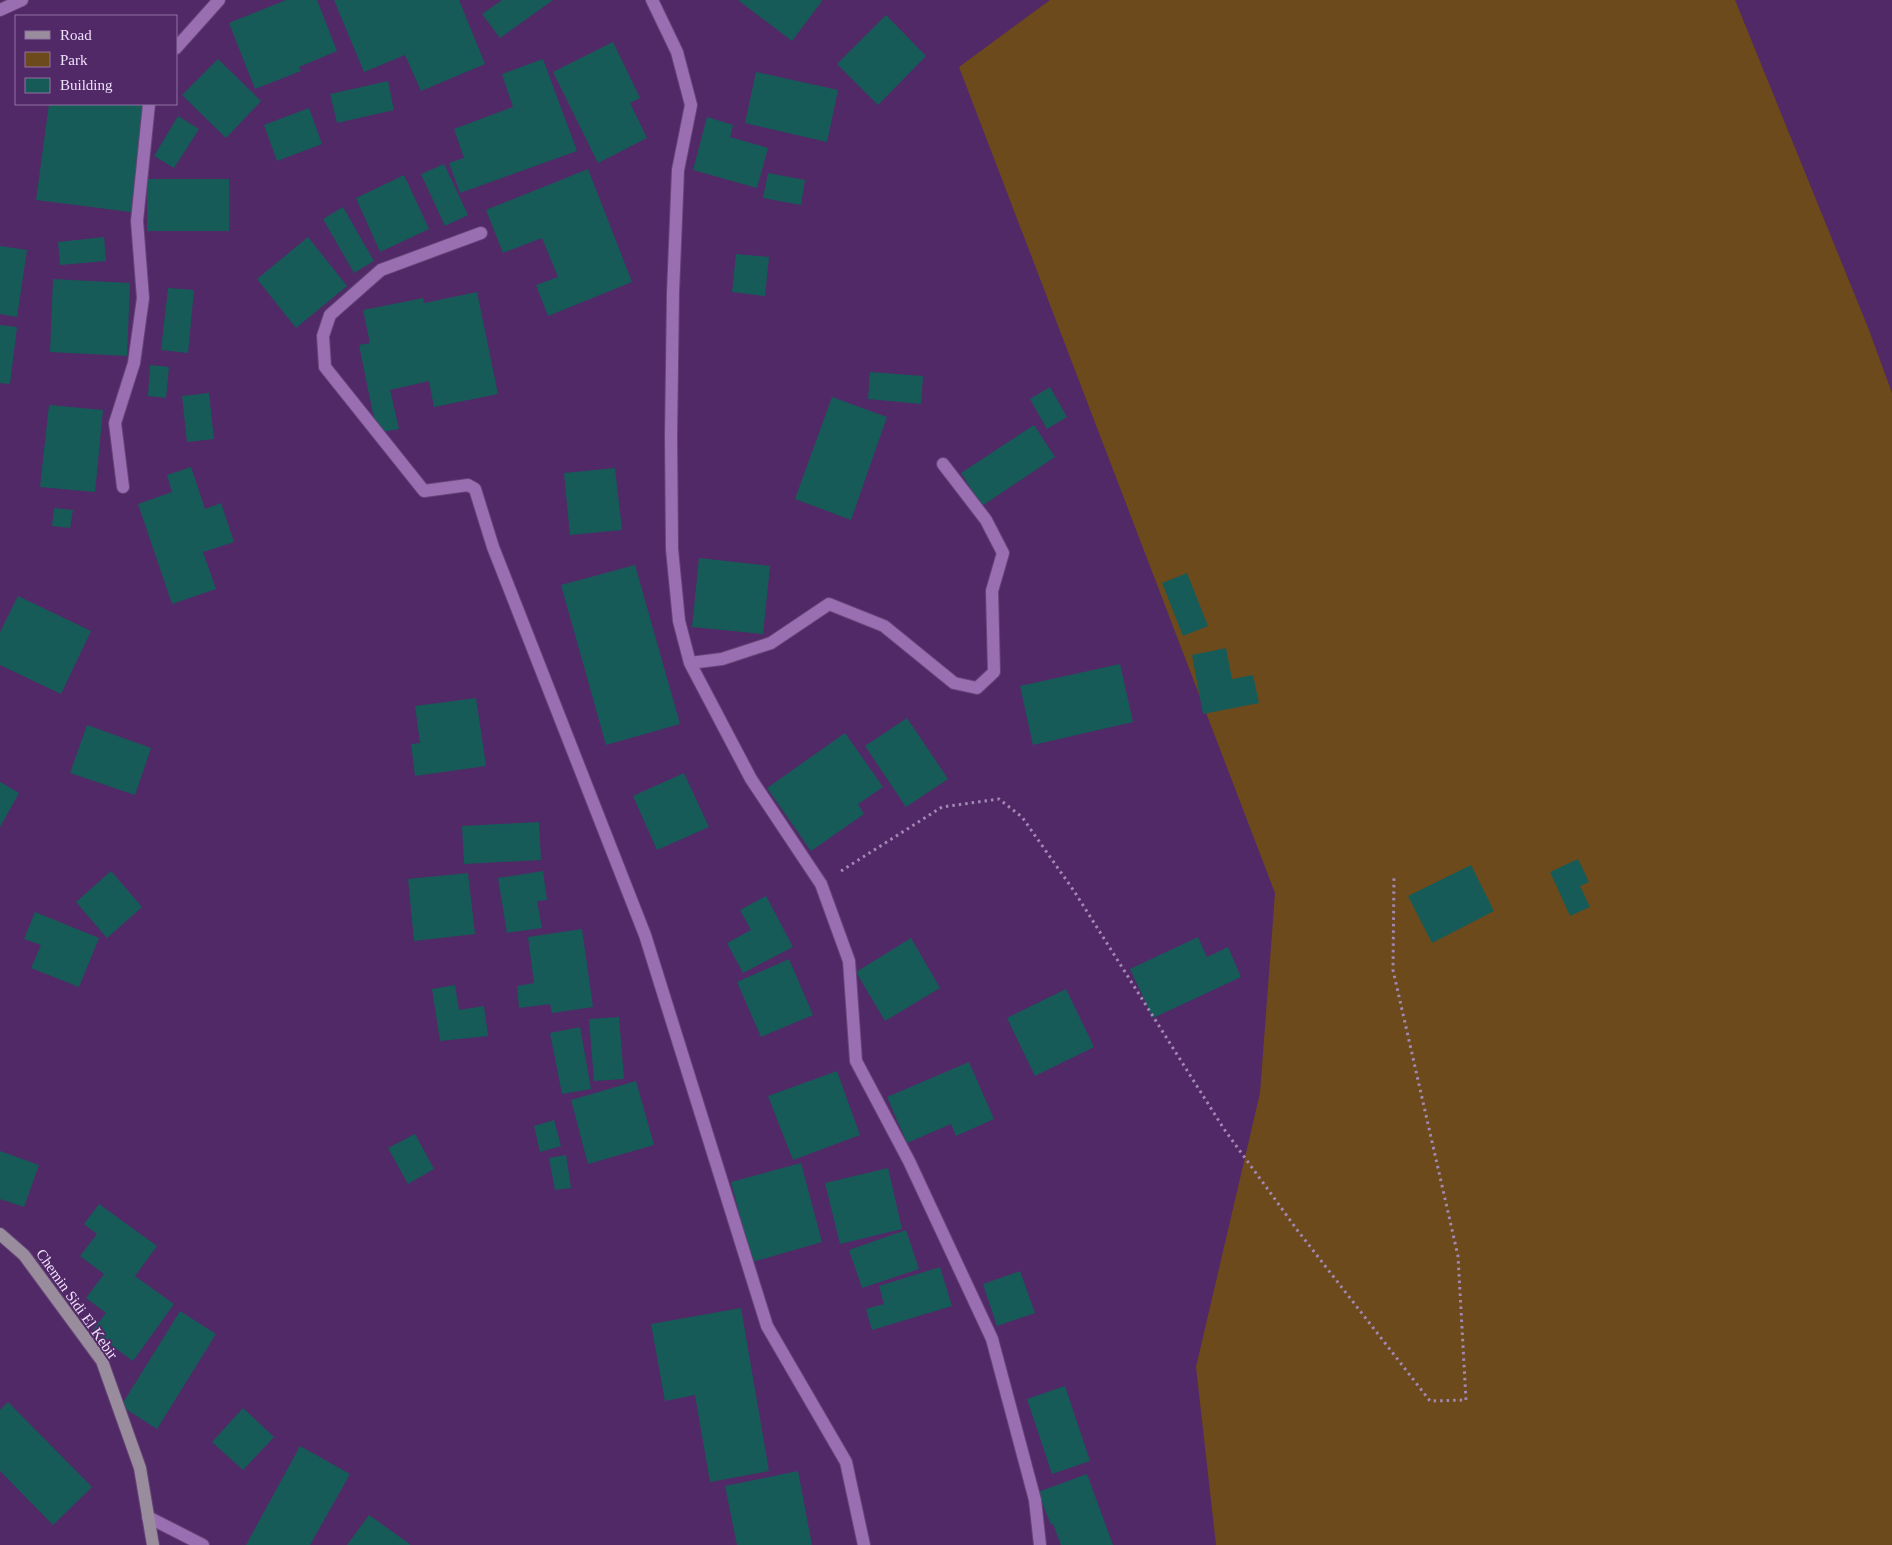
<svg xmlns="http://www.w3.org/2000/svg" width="1892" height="1545" font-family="Georgia,serif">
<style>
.green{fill:#6c4a1b}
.building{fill:#175b59}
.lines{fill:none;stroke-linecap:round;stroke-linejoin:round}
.street-casing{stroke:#664478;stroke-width:14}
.secondary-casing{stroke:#664478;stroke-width:14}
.path{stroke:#a388b4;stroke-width:3;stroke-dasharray:2.5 4;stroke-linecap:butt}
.street{stroke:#996fb2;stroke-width:12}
.secondary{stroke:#998c9d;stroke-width:12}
.labels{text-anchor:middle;stroke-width:4;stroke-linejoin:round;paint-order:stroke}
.street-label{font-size:15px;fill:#f0dffc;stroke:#502966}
</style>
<rect width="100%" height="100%" fill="#502966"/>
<!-- green -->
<path class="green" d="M1050 0H1735L1869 330 1892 393V1545H1216L1196 1367 1260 1093 1275 893 959 67Z"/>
<!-- building -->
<path class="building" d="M286 0H317L337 51 299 67 301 71 255 89 229 23Z
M334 0H459L485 64 421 91 405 55 364 72Z
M502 0H553L500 38 482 14Z
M740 0H821L822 1 792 41 739 1Z
M886 15 926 56 878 105 837 64Z
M613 42 640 98 630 103 647 138 598 163 553 72Z
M218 59 261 101 226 138 182 95Z
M543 59 577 151 460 193 449 163 464 158 454 129 513 107 502 74Z
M756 72 838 90 827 142 745 123Z
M388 81 394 110 337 123 330 94Z
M49 104H144L131 212 36 200Z
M309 108 322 144 277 161 264 125Z
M178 116 199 129 174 168 154 156Z
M707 117 733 125 730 137 768 148 757 188 693 170Z
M444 164 468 215 445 226 421 174Z
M588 169 632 282 548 316 536 285 558 277 542 238 503 253 486 210Z
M768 173 805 180 801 205 763 198Z
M404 175 429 229 380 252 356 198Z
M147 179H229V231H147Z
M343 207 374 261 354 273 323 219Z
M104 237 106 261 60 265 58 242Z
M308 237 347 286 296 328 257 279Z
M0 246 27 250 17 317 0 314Z
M736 254 769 257 765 296 732 292Z
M53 279 130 283 127 356 50 352Z
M168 288 194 290 188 353 161 350Z
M477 292 498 394 434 407 429 381 390 390 399 429 377 433 359 345 370 343 363 310 423 298 424 303Z
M0 325 17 327 10 384 0 383Z
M150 365 169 367 166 398 148 396Z
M870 372 923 376 921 404 868 399Z
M1050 387 1067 417 1047 429 1030 399Z
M209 393 214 439 187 442 182 396Z
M832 397 887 417 851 520 795 499Z
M49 405 103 410 95 492 40 487Z
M1034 425 1055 457 982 506 961 473Z
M191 467 205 509 221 503 234 542 203 552 216 589 172 604 138 504 172 492 167 475Z
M615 468 622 530 570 535 564 473Z
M54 508 73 510 70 528 52 526Z
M699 558 770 566 763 634 692 627Z
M635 565 680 724 606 745 561 585Z
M1187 573 1208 626 1183 636 1162 583Z
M18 596 91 631 61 694 0 665V632Z
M1226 648 1232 679 1253 675 1259 703 1203 714 1192 655Z
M1120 664 1133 722 1033 745 1020 686Z
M476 698 486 766 415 776 411 744 420 743 415 706Z
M907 718 948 779 906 807 865 746Z
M87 725 151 748 135 795 70 773Z
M845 733 883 787 858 804 864 814 811 851 767 788Z
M684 773 709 827 657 850 633 796Z
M0 782 19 793 0 827Z
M539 822 541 860 464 864 462 826Z
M1578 859 1589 882 1580 886 1590 907 1570 916 1550 872Z
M1471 865 1494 911 1432 943 1408 896Z
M111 871 142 907 107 938 76 902Z
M543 871 547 900 537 901 542 928 507 933 498 878Z
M468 873 475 934 414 941 408 879Z
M766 896 793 947 743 973 727 943 751 930 740 910Z
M35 912 99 938 79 987 31 968 41 945 24 939Z
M582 929 593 1007 552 1013 550 1004 519 1008 517 986 534 983 528 937Z
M1198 937 1207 957 1228 947 1241 977 1153 1018 1130 969Z
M911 938 940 988 885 1021 856 972Z
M789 959 813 1015 761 1037 737 982Z
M455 985 459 1010 484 1006 488 1036 440 1041 432 989Z
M1066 989 1094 1047 1035 1076 1007 1018Z
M619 1017 624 1079 594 1081 589 1019Z
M580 1027 591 1089 562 1094 550 1033Z
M969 1062 994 1119 956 1136 951 1124 907 1143 887 1097Z
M837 1071 860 1135 793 1160 768 1096Z
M636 1081 654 1145 588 1164 571 1100Z
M554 1120 561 1146 540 1152 534 1126Z
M415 1134 434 1169 408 1184 388 1148Z
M0 1151 39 1165 24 1207 0 1199Z
M566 1155 571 1188 555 1190 549 1158Z
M801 1163 822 1242 752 1262 731 1182Z
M888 1168 902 1229 840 1244 825 1183Z
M99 1204 157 1246 135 1276 174 1304 133 1361 92 1331 106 1313 86 1298 104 1274 80 1256 97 1234 84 1224Z
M906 1230 919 1269 862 1288 849 1250Z
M940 1267 952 1306 872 1330 866 1309 884 1304 879 1286Z
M1020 1271 1035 1313 997 1326 983 1284Z
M741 1308 769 1471 710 1482 695 1395 665 1401 651 1324Z
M180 1311 216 1334 157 1429 121 1406Z
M1065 1386 1090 1461 1052 1474 1027 1399Z
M8 1402 92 1487 53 1525 0 1471V1410Z
M243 1408 274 1437 243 1470 212 1442Z
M300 1446 350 1474 310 1545H246Z
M798 1471 812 1545H737L725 1486Z
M1087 1474 1113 1545H1061L1053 1524 1051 1525 1038 1492Z
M369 1515 411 1545H347Z"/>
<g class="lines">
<!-- street casing -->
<g class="street-casing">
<path id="street" d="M652 0 677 52 691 105 678 170 673 293 671 436 672 549 679 621 690 663 751 779 821 884 849 961 856 1061 909 1161 992 1339 1035 1500 1040 1545
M0 10 22 0
M176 48 219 0
M481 233 381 270 330 315 323 336 325 367 424 491 468 485 475 489 493 547 645 935 767 1326 846 1462 864 1545
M123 487 115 423 134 363 143 298 137 221 149 104
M690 663 722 659 771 643 829 604 884 626 954 683 977 688 994 672 992 591 1003 553 986 520 943 464
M148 1517 203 1545"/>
</g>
<!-- secondary casing -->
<g class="secondary-casing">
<path id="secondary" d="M0 1234 24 1255 102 1361 140 1468 153 1545"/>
</g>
<!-- path -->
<path class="path" d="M841 871 942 807 999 799 1022 817 1074 891 1224 1129 1298 1231 1430 1401 1466 1400 1458 1256 1393 970 1394 875"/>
<!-- street -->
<use href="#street" class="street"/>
<!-- secondary -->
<use href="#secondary" class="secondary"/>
</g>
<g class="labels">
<!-- street labels -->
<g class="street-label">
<text transform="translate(77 1304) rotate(55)" y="5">Chemin Sidi El Kebir</text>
</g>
</g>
<!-- legend -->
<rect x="15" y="15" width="162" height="90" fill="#502966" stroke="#9072a2"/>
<rect x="25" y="31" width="25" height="8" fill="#998c9d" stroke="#9072a2"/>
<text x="60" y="40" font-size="15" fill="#f0dffc">Road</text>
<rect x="25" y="52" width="25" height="15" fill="#6c4a1b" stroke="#9072a2"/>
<text x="60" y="65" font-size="15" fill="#f0dffc">Park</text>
<rect x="25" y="78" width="25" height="15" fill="#175b59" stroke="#9072a2"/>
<text x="60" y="90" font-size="15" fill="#f0dffc">Building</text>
</svg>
